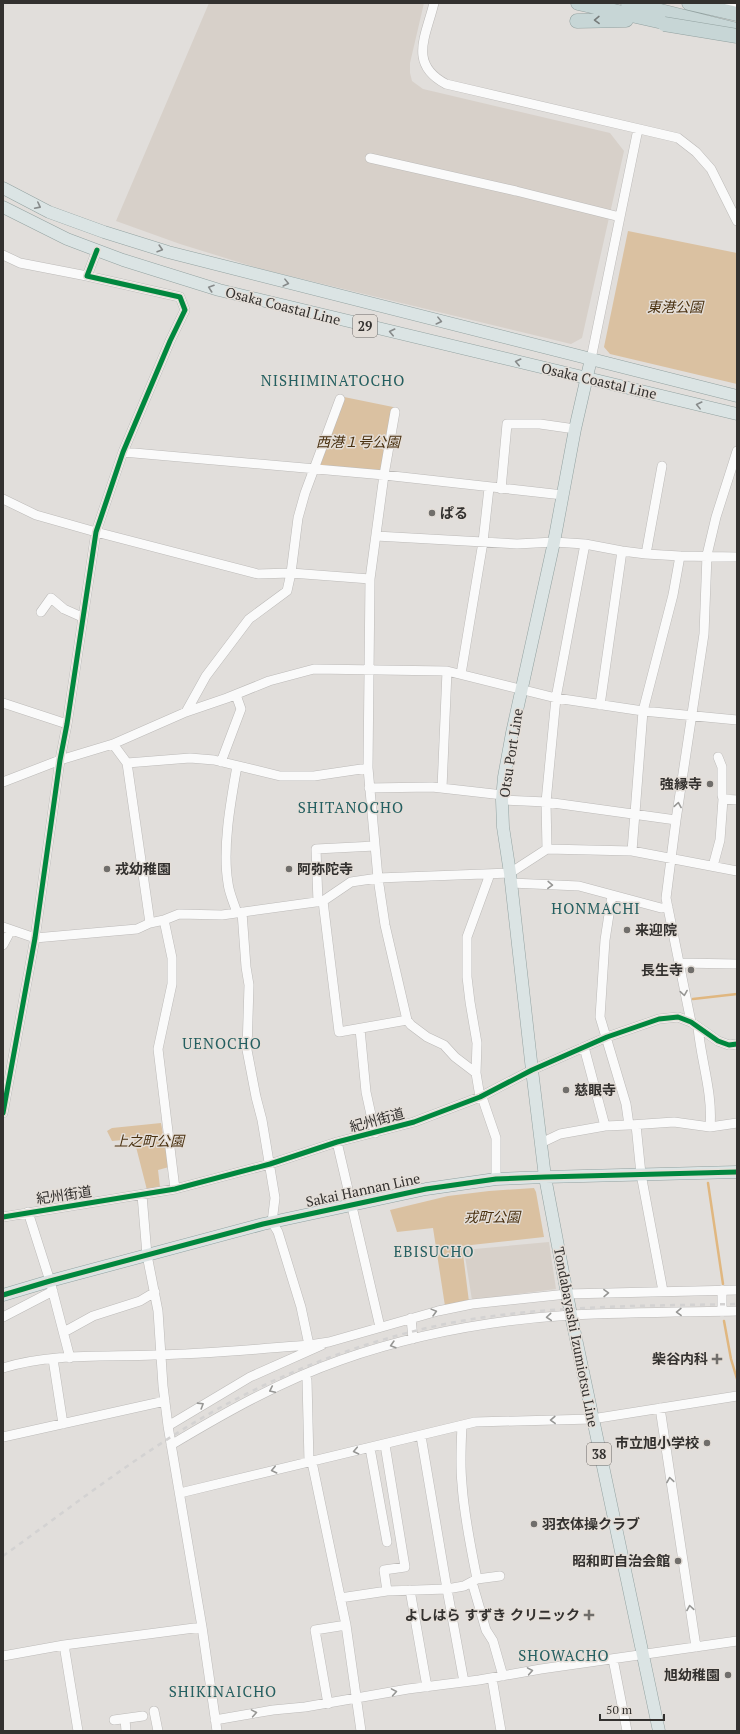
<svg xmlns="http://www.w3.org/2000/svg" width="740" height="1734" font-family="'PT Serif','Noto Sans JP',serif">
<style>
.built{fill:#d7d0c9}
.green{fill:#dac1a1}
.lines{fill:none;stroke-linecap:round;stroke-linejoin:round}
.stream{stroke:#e0b780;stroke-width:2.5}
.minor-casing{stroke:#bcbab8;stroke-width:10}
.major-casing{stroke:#93a2a1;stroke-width:13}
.highway-casing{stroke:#93a2a1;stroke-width:15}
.minor{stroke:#fafafa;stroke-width:9}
.major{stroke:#dbe4e4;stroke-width:12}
.highway{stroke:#c7d6d6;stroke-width:14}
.rail{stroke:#d3d2d2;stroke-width:2.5;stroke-dasharray:5 5;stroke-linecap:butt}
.highway-bridge-casing{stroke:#93a2a1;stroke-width:15;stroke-linecap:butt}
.highway-bridge{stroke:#c7d6d6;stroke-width:14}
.cycleway-casing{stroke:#e4ded8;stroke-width:8}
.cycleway{stroke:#00873e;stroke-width:5}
.oneway{stroke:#767b7a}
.oneway2{stroke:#878a8a}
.oneway3{stroke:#969694}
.poi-dot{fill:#706e6b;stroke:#e4ded8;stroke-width:1.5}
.labels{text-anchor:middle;stroke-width:3;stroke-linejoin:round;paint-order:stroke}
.shield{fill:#e4ded8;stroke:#686562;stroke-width:1}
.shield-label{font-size:13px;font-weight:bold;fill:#33312f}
.street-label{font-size:14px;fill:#33312f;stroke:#e4ded8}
.park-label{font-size:14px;font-style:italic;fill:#493110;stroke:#e4ded8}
.poi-label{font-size:14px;font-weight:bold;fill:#33312f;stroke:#e4ded8;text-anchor:end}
.neighbourhood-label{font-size:15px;letter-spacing:1px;fill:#245f61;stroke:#e4ded8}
</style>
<rect width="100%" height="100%" fill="#e1dedb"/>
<!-- built -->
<path class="built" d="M209 3H424L410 63V73L412 81 423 89 610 133 624 151 582 338 571 344 261 269 180 244 116 221Z
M549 1242 556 1289 472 1300 464 1250Z"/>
<!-- green -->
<path class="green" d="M628 231 737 253V384L610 354 604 347Z
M344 397 393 407 382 472 318 467Z
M161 1123 169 1167 158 1170 160 1187 147 1190 134 1139 112 1141 107 1131 112 1128Z
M534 1188 536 1192 544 1237 462 1246 469 1302 445 1306 433 1228 397 1232 390 1210 448 1196 489 1191Z"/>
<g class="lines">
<!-- stream -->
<path class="stream" d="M693 999 737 994
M708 1183 723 1284
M724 1321 731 1359 737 1379"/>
<!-- minor casing -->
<g class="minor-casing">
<path id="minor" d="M434 3C426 36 408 64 446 84L678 138 696 152 711 169 737 221
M721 3 737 7
M370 158 516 191 620 217
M3 255 20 263 87 276
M591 359 638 129
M395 412 384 475 370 579 368 768 378 878 385 925 407 1020 411 1025 427 1037 444 1045 455 1057 476 1073
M123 452 384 475 563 495
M501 489 507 424H540L575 429
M3 499 36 515 96 532 258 574 291 573 370 579
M376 536 517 544 554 542 585 544 622 551 646 554 680 556 737 557
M646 554 662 466
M41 612 51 598 64 609 82 617
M461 674 483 542 489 488
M3 703 67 724
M600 705 622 551
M186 712 206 676 249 619 287 591 291 573 298 518 305 493 340 399
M113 744 127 763 150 923
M221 762 241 709 236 695
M127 763 190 758 214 760 280 776H314L368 768
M3 782 60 760 113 744 186 712 227 698 269 681 314 669 447 671 556 698 643 711 737 720
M369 788 432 787 503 795
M442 788 447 671
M723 799 737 800
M502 800 546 802 676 820
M547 849 546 802 556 698 585 544
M632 851 643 711 673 595 680 556
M713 866 720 840 723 799 722 795V767L718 757
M490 874 467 937V977L470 1002 477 1043 476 1073 480 1097 483 1100 496 1138V1179
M511 883 579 886 661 908 668 907
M323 901 339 1032 407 1020
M318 902 316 849 375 846
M242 912 246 967 249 985 247 1050 256 1097 262 1120 275 1198 272 1222 278 1232 301 1307 309 1345
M237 913C234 903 229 893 228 883 222 848 231 800 237 766
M164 920 172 958V984L158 1049 175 1189
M3 927 35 938 137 929 150 923 164 920 179 914 222 915 323 901 351 882 378 878 510 873 547 849 632 851 737 871
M3 945 11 930
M679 963 737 964
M691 1022 666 898 676 820 704 634 707 555 716 517 737 451
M698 1027C701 1061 713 1093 710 1127
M360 1029 366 1092 375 1133
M584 1047 605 1126 629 1125 626 1104 600 1017 605 940 612 895
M3 1113 35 938 60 760 67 724 96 532 123 452 170 341 185 310 180 297 87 276 97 250
M630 1125 674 1122 710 1127 737 1123
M636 1125 641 1174 663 1291
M337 1142 380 1327
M541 1143 560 1134 605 1126
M142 1195 147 1255 158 1311 163 1386 168 1426 202 1627 217 1731
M28 1212 50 1281 70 1358
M3 1217 175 1189 270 1164 337 1142 414 1122 480 1097 532 1070 607 1037 659 1019 678 1017 691 1022 718 1041 729 1045 737 1044
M722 1290V1312
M3 1317 53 1291
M411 1318 413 1339
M64 1332 93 1316 140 1301 155 1292
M53 1359 63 1424
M3 1368C51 1353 105 1357 154 1355 206 1354 258 1349 309 1345L329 1342 438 1311 472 1304 567 1294 737 1290
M307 1380 309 1462
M660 1408 696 1647
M168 1426 250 1377 322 1345
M462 1426C461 1445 460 1465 462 1484 464 1516 471 1548 477 1579
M421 1436 447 1589 464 1682
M3 1437 165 1401
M171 1445C226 1412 281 1381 341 1360 415 1334 493 1320 571 1315 626 1312 682 1312 737 1311
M385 1445 405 1567 384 1570 387 1591
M370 1448 387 1542
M312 1462 346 1625 361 1731
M180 1493 475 1422 592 1419 737 1396
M472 1582 486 1630 493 1641 503 1676
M410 1590 427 1687
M340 1598 387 1591 447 1589 464 1586 477 1579 500 1576
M3 1656 64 1645
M613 1659 627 1731
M492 1678 501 1731
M328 1704 315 1630 346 1625
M154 1711 158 1731
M125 1719 126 1731
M114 1720 143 1716
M215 1720 273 1710 305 1707 408 1689 479 1680 541 1669 737 1641
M78 1731 64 1645 202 1627"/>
</g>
<!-- major casing -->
<g class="major-casing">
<path id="major" d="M3 188 49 212 104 232 168 252 737 396
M3 207 67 239 123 260 219 290 737 414
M591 359 575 429 554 542 512 733 504 777 502 800 503 827 510 873 532 1070 545 1177 571 1315 659 1731
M3 1295 50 1281 263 1224 426 1189 496 1179 545 1177 737 1172"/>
</g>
<!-- highway casing -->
<g class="highway-casing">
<path id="highway" d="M578 3 676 25
M628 3 737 30
M689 3 737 14
M577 21 626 20"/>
</g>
<!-- minor -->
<use href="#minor" class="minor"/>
<!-- major -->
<use href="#major" class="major"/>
<!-- highway -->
<use href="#highway" class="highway"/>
<!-- rail -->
<path class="rail" d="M3 1556C70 1508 136 1456 207 1415 282 1372 365 1340 450 1323 544 1305 641 1306 737 1304"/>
<!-- highway-bridge casing -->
<g class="highway-bridge-casing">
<path id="highway-bridge" d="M664 24 737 36"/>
</g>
<!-- highway-bridge -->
<use href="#highway-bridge" class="highway-bridge"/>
<!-- cycleway casing -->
<g class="cycleway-casing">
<path id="cycleway" d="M3 1113 35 938 60 760 67 724 96 532 123 452 170 341 185 310 180 297 87 276 97 250
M3 1217 175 1189 270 1164 337 1142 414 1122 480 1097 532 1070 607 1037 659 1019 678 1017 691 1022 718 1041 729 1045 737 1044
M3 1295 50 1281 263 1224 426 1189 496 1179 545 1177 737 1172"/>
</g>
<!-- cycleway -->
<use href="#cycleway" class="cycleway"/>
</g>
<!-- one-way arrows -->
<defs><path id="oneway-chevron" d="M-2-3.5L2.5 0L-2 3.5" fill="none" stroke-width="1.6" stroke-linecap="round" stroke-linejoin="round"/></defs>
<use class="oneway" href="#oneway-chevron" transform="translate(597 20) rotate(179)"/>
<g class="oneway2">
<use href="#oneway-chevron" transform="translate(38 206) rotate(27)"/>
<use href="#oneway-chevron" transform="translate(160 249) rotate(17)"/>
<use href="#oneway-chevron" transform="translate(286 283) rotate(14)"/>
<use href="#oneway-chevron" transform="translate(211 288) rotate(-161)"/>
<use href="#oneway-chevron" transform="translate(439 321) rotate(14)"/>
<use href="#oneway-chevron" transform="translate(392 332) rotate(-167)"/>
<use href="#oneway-chevron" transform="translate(518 362) rotate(-167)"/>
<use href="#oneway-chevron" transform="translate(699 405) rotate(-166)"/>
</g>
<g class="oneway3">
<use href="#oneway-chevron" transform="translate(678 805) rotate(-81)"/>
<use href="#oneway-chevron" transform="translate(550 885) rotate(2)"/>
<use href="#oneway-chevron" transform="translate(684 993) rotate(81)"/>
<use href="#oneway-chevron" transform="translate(606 1293) rotate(-1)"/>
<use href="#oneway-chevron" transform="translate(434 1312) rotate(-15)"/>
<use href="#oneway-chevron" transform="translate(679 1312) rotate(179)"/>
<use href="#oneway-chevron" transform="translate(549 1317) rotate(175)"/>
<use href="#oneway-chevron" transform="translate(393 1345) rotate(164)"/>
<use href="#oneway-chevron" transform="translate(272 1390) rotate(155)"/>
<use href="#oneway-chevron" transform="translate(201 1405) rotate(-32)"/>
<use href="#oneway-chevron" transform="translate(553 1420) rotate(178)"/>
<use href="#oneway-chevron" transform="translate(356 1451) rotate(168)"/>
<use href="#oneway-chevron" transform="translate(274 1470) rotate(167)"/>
<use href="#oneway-chevron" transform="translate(670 1480) rotate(-99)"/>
<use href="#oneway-chevron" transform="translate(690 1608) rotate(-99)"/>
<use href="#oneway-chevron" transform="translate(530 1671) rotate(-10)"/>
<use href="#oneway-chevron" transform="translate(394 1692) rotate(-10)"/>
<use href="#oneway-chevron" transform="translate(254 1713) rotate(-10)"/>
</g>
<!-- markers -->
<g class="poi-dot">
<circle cx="432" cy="513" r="4"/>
<circle cx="710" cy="784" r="4"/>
<circle cx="107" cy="869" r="4"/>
<circle cx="289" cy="869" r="4"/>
<circle cx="627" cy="930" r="4"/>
<circle cx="691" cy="970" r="4"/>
<circle cx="566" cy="1090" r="4"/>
<path d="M715 1353h4v4h4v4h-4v4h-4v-4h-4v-4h4z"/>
<circle cx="707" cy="1443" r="4"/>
<circle cx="534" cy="1524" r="4"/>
<circle cx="678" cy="1561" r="4"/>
<path d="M587 1609h4v4h4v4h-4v4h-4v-4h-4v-4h4z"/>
<circle cx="728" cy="1675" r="4"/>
</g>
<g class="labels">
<!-- shield labels -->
<g class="shield">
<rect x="353" y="315" width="24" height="22" rx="3"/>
<rect x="587" y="1443" width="24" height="22" rx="3"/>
</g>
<g class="shield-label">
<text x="365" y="331">29</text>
<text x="599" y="1459">38</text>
</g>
<!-- street labels -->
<g class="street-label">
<text transform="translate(283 306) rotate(14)" y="5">Osaka Coastal Line</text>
<text transform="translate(599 381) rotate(13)" y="5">Osaka Coastal Line</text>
<text transform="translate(511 753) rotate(-81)" y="5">Otsu Port Line</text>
<text transform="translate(377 1120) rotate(-15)" y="5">紀州街道</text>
<text transform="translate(363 1190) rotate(-12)" y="5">Sakai Hannan Line</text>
<text transform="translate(64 1195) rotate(-8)" y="5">紀州街道</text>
<text transform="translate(576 1337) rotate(79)" y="5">Tondabayashi Izumiotsu Line</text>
</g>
<!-- park labels -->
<g class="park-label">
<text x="675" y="312">東港公園</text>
<text x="358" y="447">西港１号公園</text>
<text x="149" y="1146">上之町公園</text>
<text x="492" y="1222">戎町公園</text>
</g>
<!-- poi labels -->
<g class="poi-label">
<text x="440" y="518" text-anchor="start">ぱる</text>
<text x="702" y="789">強縁寺</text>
<text x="115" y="874" text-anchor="start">戎幼稚園</text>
<text x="297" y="874" text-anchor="start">阿弥陀寺</text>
<text x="635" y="935" text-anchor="start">来迎院</text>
<text x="683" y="975">長生寺</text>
<text x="574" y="1095" text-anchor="start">慈眼寺</text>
<text x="708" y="1364">柴谷内科</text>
<text x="699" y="1448">市立旭小学校</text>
<text x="542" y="1529" text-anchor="start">羽衣体操クラブ</text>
<text x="670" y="1566">昭和町自治会館</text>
<text x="580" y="1620">よしはら すずき クリニック</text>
<text x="720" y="1680">旭幼稚園</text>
</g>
<!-- neighbourhood labels -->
<g class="neighbourhood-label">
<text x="333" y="386">NISHIMINATOCHO</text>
<text x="351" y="813">SHITANOCHO</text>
<text x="596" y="914">HONMACHI</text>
<text x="222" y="1049">UENOCHO</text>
<text x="434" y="1257">EBISUCHO</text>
<text x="564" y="1661">SHOWACHO</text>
<text x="223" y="1697">SHIKINAICHO</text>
</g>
</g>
<!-- border -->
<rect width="740" height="1734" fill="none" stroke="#33312f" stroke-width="8"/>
<!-- scale -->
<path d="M600 1714v6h64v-6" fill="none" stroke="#33312f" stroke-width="2"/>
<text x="606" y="1714" font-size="12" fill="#33312f" stroke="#e4ded8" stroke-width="3" paint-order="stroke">50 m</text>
</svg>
